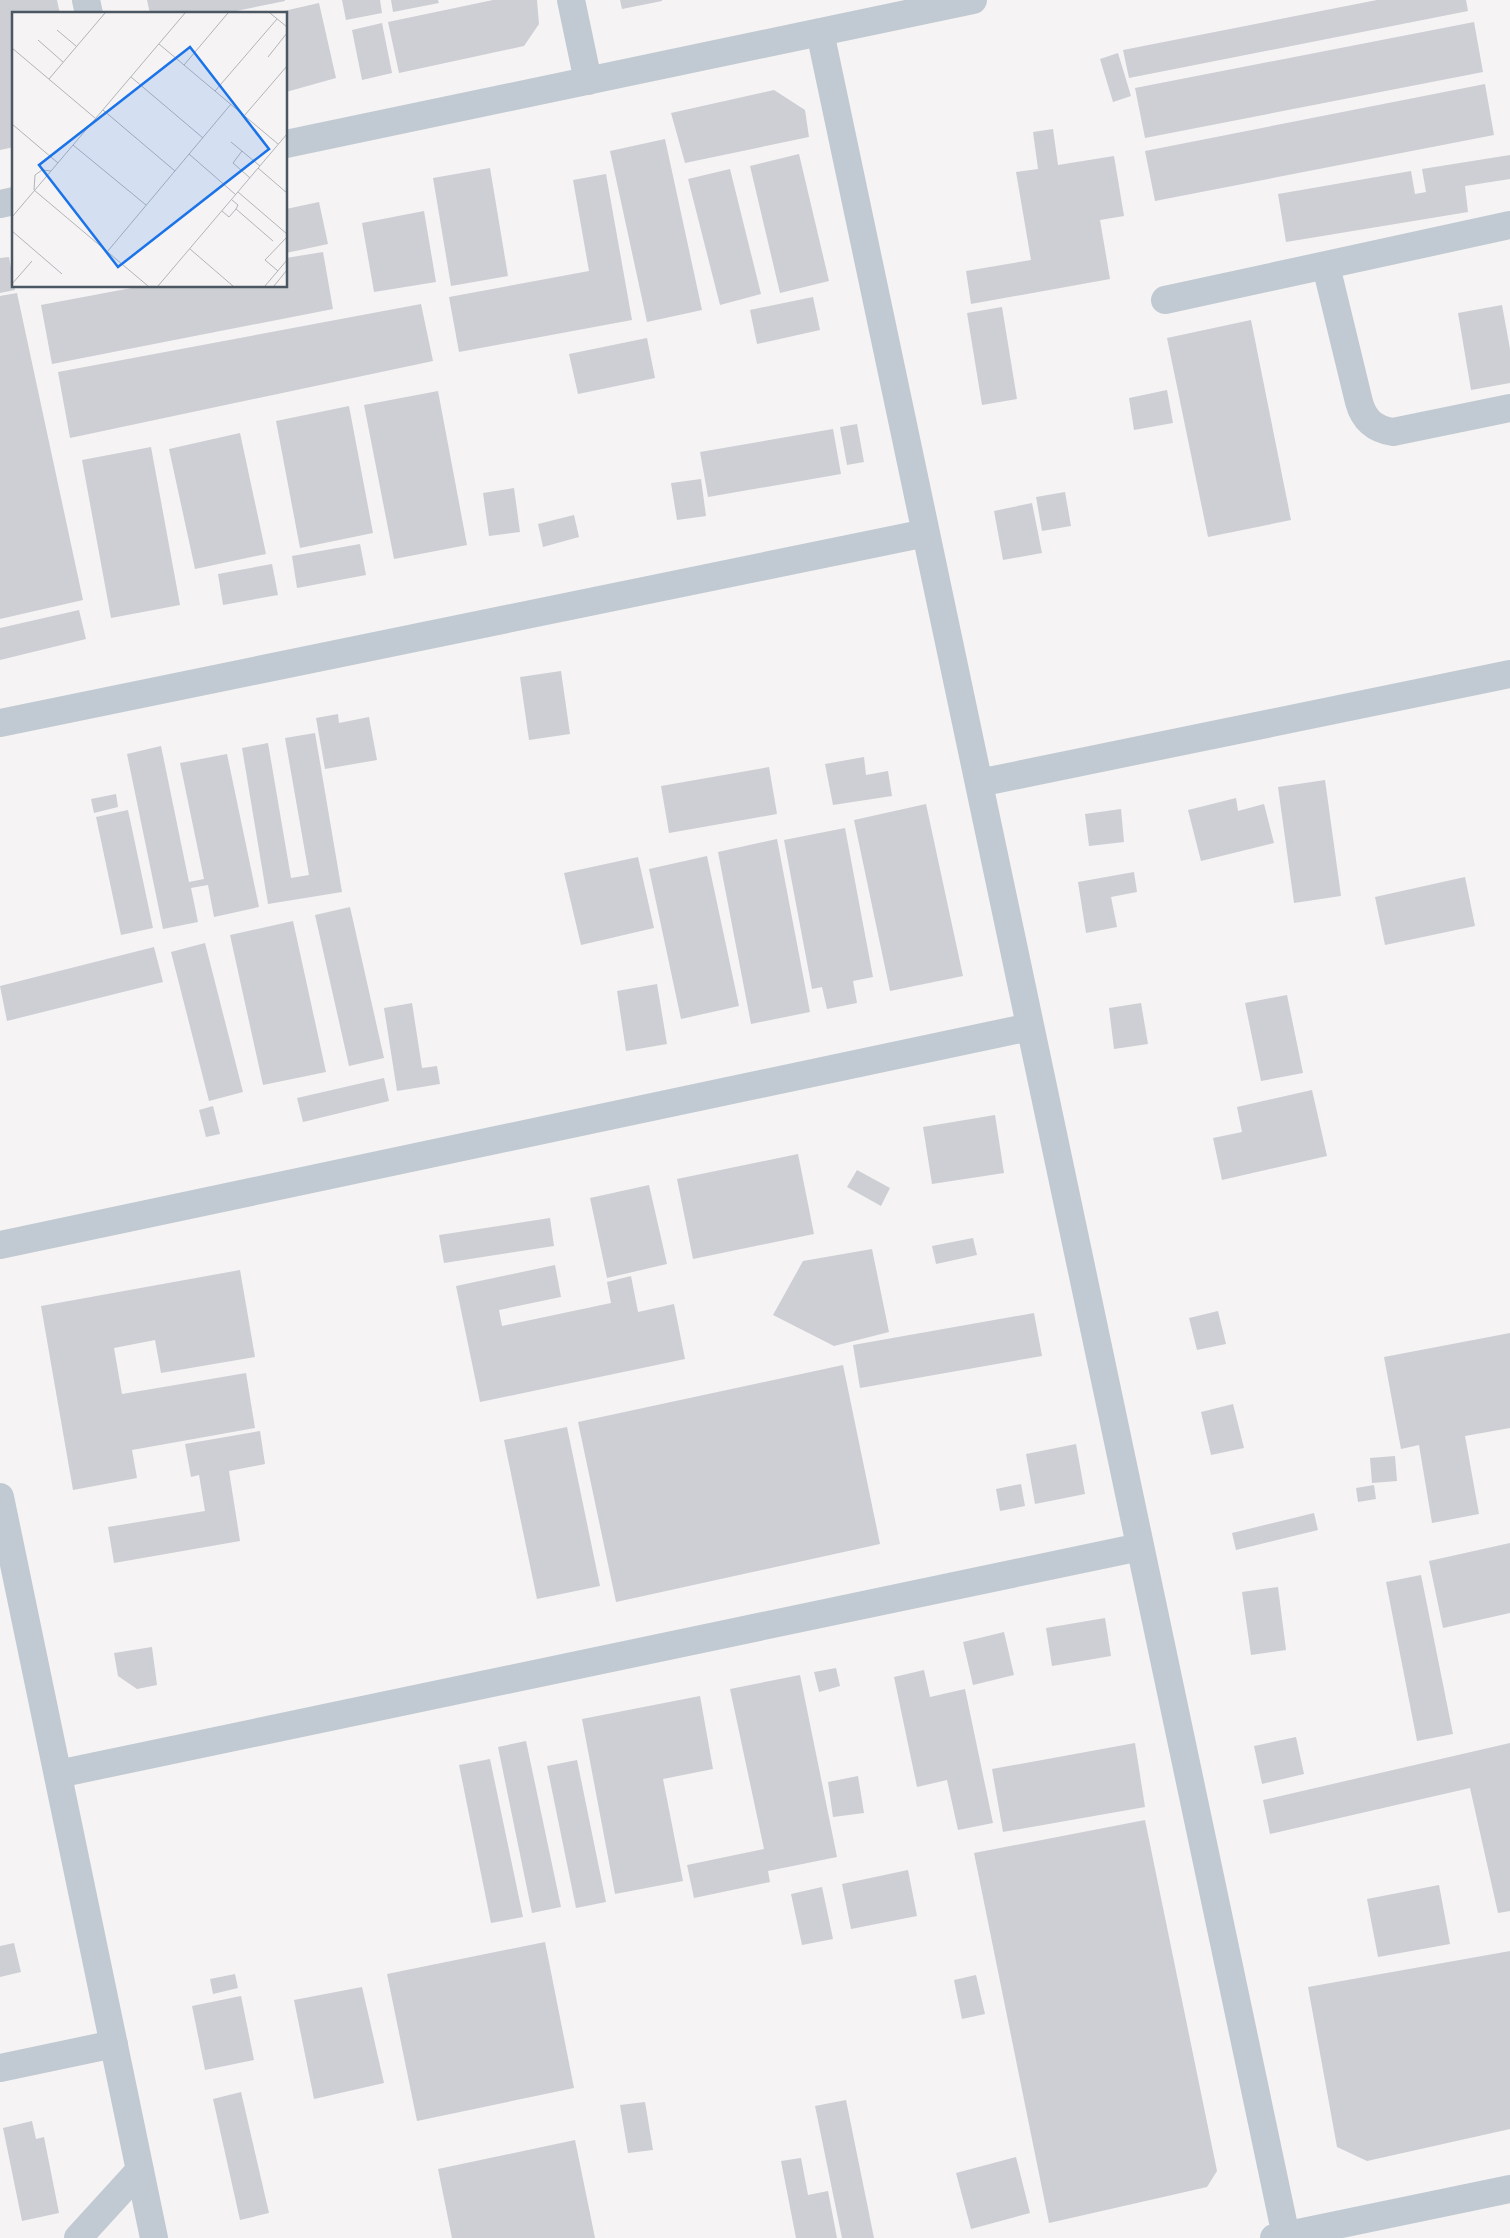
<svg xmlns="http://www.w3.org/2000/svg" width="1510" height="2238" font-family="Commissioner,sans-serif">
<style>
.building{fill:#cdcfd5}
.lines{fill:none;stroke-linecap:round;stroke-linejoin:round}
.minor{stroke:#c1cad2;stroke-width:28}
.inset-road{fill:none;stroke:#b1b4b9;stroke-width:1}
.view{fill:#1a73e8;fill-opacity:0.15;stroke:#1a73e8;stroke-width:2.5}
.inset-edge{fill:none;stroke:#4a5661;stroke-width:2.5}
</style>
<rect width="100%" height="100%" fill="#f5f3f3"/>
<!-- building -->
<path class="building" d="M0 0H57L60 14H14V147L0 150Z
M147 0H285V1L221 14H150Z
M342 0H380L382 13 346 20Z
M391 0H438L439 3 393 12Z
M493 0H537L539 24 524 46 399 73 388 22Z
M620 0H662V1L622 9Z
M1377 0H1466L1468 11 1129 78 1123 50Z
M319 3 336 78 286 92V14L275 13Z
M1474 22 1483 72 1145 138 1135 88Z
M382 23 392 73 362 80 352 30Z
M1118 53 1131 96 1113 102 1100 59Z
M1485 84 1494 135 1155 201 1145 151Z
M774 90 805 110 809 137 685 163 671 113Z
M1053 129 1058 165 1114 156 1124 216 1100 220 1110 279 971 304 966 271 1031 260 1016 172 1038 169 1033 132Z
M665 139 702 310 647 322 610 151Z
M799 154 829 281 780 293 750 166Z
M1510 155V179L1465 186 1468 212 1286 242 1278 194 1411 171 1415 194 1426 192 1422 169Z
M490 168 508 276 451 286 433 178Z
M730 169 761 294 720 305 688 179Z
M606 174 632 320 459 352 449 297 589 271 573 180Z
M319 202 328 244 286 253V209Z
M424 211 436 282 374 292 362 223Z
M323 252 333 309 52 364 41 305 142 286H286V258Z
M9 257 15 290 0 293V258Z
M17 293 83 600 0 619V296Z
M813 297 820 330 757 344 750 310Z
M421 304 433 361 70 438 58 372Z
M1502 305 1510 349V383L1471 390 1458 313Z
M1002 307 1017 399 982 405 967 313Z
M1251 320 1291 520 1208 537 1167 338Z
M647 338 655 378 578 394 569 354Z
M1167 390 1173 423 1134 430 1129 398Z
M438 391 467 545 394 559 364 405Z
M349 406 373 533 300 548 276 421Z
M857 424 864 462 847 465 840 427Z
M833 429 841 474 708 497 700 452Z
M240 433 266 554 195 569 169 449Z
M151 447 180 605 111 618 82 460Z
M701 479 706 516 677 520 671 483Z
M514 488 520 532 489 536 483 493Z
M1065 492 1071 526 1042 531 1036 497Z
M1032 503 1042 553 1003 560 994 511Z
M574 515 579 537 543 547 538 524Z
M360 544 366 575 297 588 292 556Z
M272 564 278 595 223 605 218 574Z
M79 610 86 639 0 660V628Z
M561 671 570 734 529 740 520 677Z
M338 714 339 723 369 717 377 760 325 769 316 718Z
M315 733 342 892 268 904 242 748 268 743 291 878 309 875 285 738Z
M161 746 189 882 204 879 180 763 227 754 259 907 214 917 208 885 191 888 198 922 163 929 127 754Z
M864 757 866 775 888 771 892 796 833 805 825 764Z
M769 767 777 814 669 833 661 786Z
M1325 780 1341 896 1294 903 1278 787Z
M116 794 118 807 94 813 91 799Z
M1236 798 1238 811 1264 804 1274 843 1201 861 1188 810Z
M926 804 963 976 890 991 854 820Z
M1121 809 1124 842 1089 846 1085 814Z
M128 810 153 928 121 935 96 817Z
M845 828 873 977 853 981 857 1003 827 1009 822 987 812 989 784 840Z
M777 839 810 1012 751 1024 718 852Z
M707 856 739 1006 681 1019 649 869Z
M638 857 654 928 581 945 564 873Z
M1134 872 1137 892 1111 897 1117 927 1086 933 1078 882Z
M1465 877 1475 926 1385 945 1375 897Z
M350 907 384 1058 349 1066 315 915Z
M293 921 326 1072 263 1085 230 935Z
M205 943 243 1092 209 1101 171 952Z
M154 947 163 982 7 1021 0 986Z
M657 984 667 1044 626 1051 617 991Z
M1287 995 1303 1073 1261 1081 1245 1003Z
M412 1003 422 1068 437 1066 440 1084 397 1091 384 1008Z
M1141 1003 1148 1044 1114 1049 1109 1008Z
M384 1078 389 1101 303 1122 297 1098Z
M1312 1090 1327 1156 1222 1180 1213 1138 1242 1132 1237 1107Z
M213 1106 220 1134 206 1137 199 1110Z
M995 1115 1004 1173 932 1184 923 1127Z
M798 1154 814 1234 693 1259 677 1179Z
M857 1170 890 1188 881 1206 847 1187Z
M649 1185 667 1264 607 1278 590 1198Z
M550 1218 554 1246 444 1263 439 1235Z
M973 1238 977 1255 936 1264 932 1246Z
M872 1249 889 1332 834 1346 773 1315 803 1261Z
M555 1265 561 1297 499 1310 502 1326 611 1303 607 1282 631 1276 638 1312 674 1304 685 1359 480 1402 456 1286Z
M240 1270 255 1357 161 1373 155 1340 114 1348 122 1394 246 1373 255 1428 132 1450 137 1478 73 1490 41 1306Z
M1218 1311 1226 1344 1197 1350 1189 1318Z
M1034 1313 1042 1356 860 1388 853 1345Z
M1510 1333V1428L1465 1436 1479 1514 1432 1523 1419 1445 1401 1449 1384 1357Z
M843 1365 880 1544 616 1602 578 1422Z
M1233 1404 1244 1448 1211 1455 1201 1412Z
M567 1427 600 1586 537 1599 504 1440Z
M260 1431 265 1464 229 1471 240 1541 114 1563 108 1527 205 1511 199 1475 191 1477 185 1444Z
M1076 1444 1085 1494 1035 1504 1026 1454Z
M1395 1456 1397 1481 1372 1483 1370 1458Z
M1021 1484 1025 1506 1000 1511 996 1489Z
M1374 1485 1376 1499 1358 1502 1356 1488Z
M1314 1513 1318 1530 1236 1550 1232 1533Z
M1510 1543V1613L1443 1628 1429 1561Z
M1421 1575 1453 1734 1417 1741 1386 1582Z
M1278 1587 1286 1650 1251 1655 1242 1592Z
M1105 1618 1111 1656 1052 1666 1046 1628Z
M1004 1632 1014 1675 973 1685 963 1642Z
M152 1647 157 1685 137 1689 118 1676 114 1653Z
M836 1668 840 1686 819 1692 814 1672Z
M924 1670 930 1697 965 1689 993 1823 958 1830 947 1780 917 1787 894 1677Z
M800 1675 837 1857 768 1871 770 1882 694 1898 687 1865 764 1849 730 1689Z
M700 1696 713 1769 663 1779 683 1881 615 1894 582 1719Z
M1296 1737 1304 1774 1262 1784 1254 1746Z
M526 1741 561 1907 532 1913 498 1747Z
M1135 1743 1145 1807 1003 1832 992 1769Z
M1510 1743V1911L1498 1913 1470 1788 1270 1834 1263 1800Z
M490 1759 523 1917 491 1923 459 1765Z
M577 1760 606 1902 576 1908 547 1766Z
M858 1776 864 1813 833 1817 828 1782Z
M1145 1820 1217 2171 1207 2187 1049 2223 974 1853Z
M908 1870 917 1916 851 1929 842 1884Z
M1439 1885 1450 1944 1378 1957 1367 1899Z
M822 1887 833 1939 802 1945 791 1894Z
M545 1942 574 2088 417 2121 387 1974Z
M14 1943 21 1972 0 1977V1946Z
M1510 1951V2129L1367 2161 1337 2147 1308 1987Z
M235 1974 238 1988 213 1994 210 1979Z
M976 1975 985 2014 962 2019 954 1980Z
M362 1987 384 2083 314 2099 294 2000Z
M241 1996 254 2060 205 2070 192 2006Z
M241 2092 269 2213 240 2220 213 2099Z
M846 2100 874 2238H842L815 2106Z
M645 2102 653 2150 628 2153 620 2105Z
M32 2121 36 2139 44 2137 59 2213 22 2221 3 2128Z
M575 2140 595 2238H452L438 2169Z
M1016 2157 1030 2213 971 2229 956 2173Z
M801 2158 808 2195 828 2191 837 2238H796L781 2161Z"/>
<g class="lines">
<!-- minor -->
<path class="minor" d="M86 0 89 14
M571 0 588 81
M820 32 1286 2236
M286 144 973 0
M0 204 14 201
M1326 266 1359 402C1364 420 1374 429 1393 432L1510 408
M1165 300 1510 225
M0 723 926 533
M979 783 1510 674
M0 1245 1030 1027
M0 1497 154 2238
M58 1774 1140 1547
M0 2068 114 2044
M78 2238 140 2170
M1274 2238 1510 2189"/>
</g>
<!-- overview -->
<g transform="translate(12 12)">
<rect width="275" height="275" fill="#f5f3f3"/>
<path class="inset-road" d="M258 1 275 15M45 18 64 34M26 28 51 50M147 32 266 132M0 36 83 106M256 45 275 21M172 53 216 1M119 65 191 126M37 67 93 1M203 79 265 7M91 98 163 159M232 104 275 54M0 112 46 151M219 130 248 154M61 133 134 193M230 139 221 151 238 166M177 142 224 183M246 156 275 181M39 159 30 158 23 163 22 178 136 274M226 180 275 222M224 197 261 229M210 199 217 205 224 197 226 193 220 188M0 205 173 1M0 219 50 262M178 237 221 274M95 240 219 92M266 259 253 248 275 225M0 272 20 249M146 274 275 122M253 274 275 248M262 274 275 258"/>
<path class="view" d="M178 35 257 137 106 255 27 153Z"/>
<rect width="275" height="275" class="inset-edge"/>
</g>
</svg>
